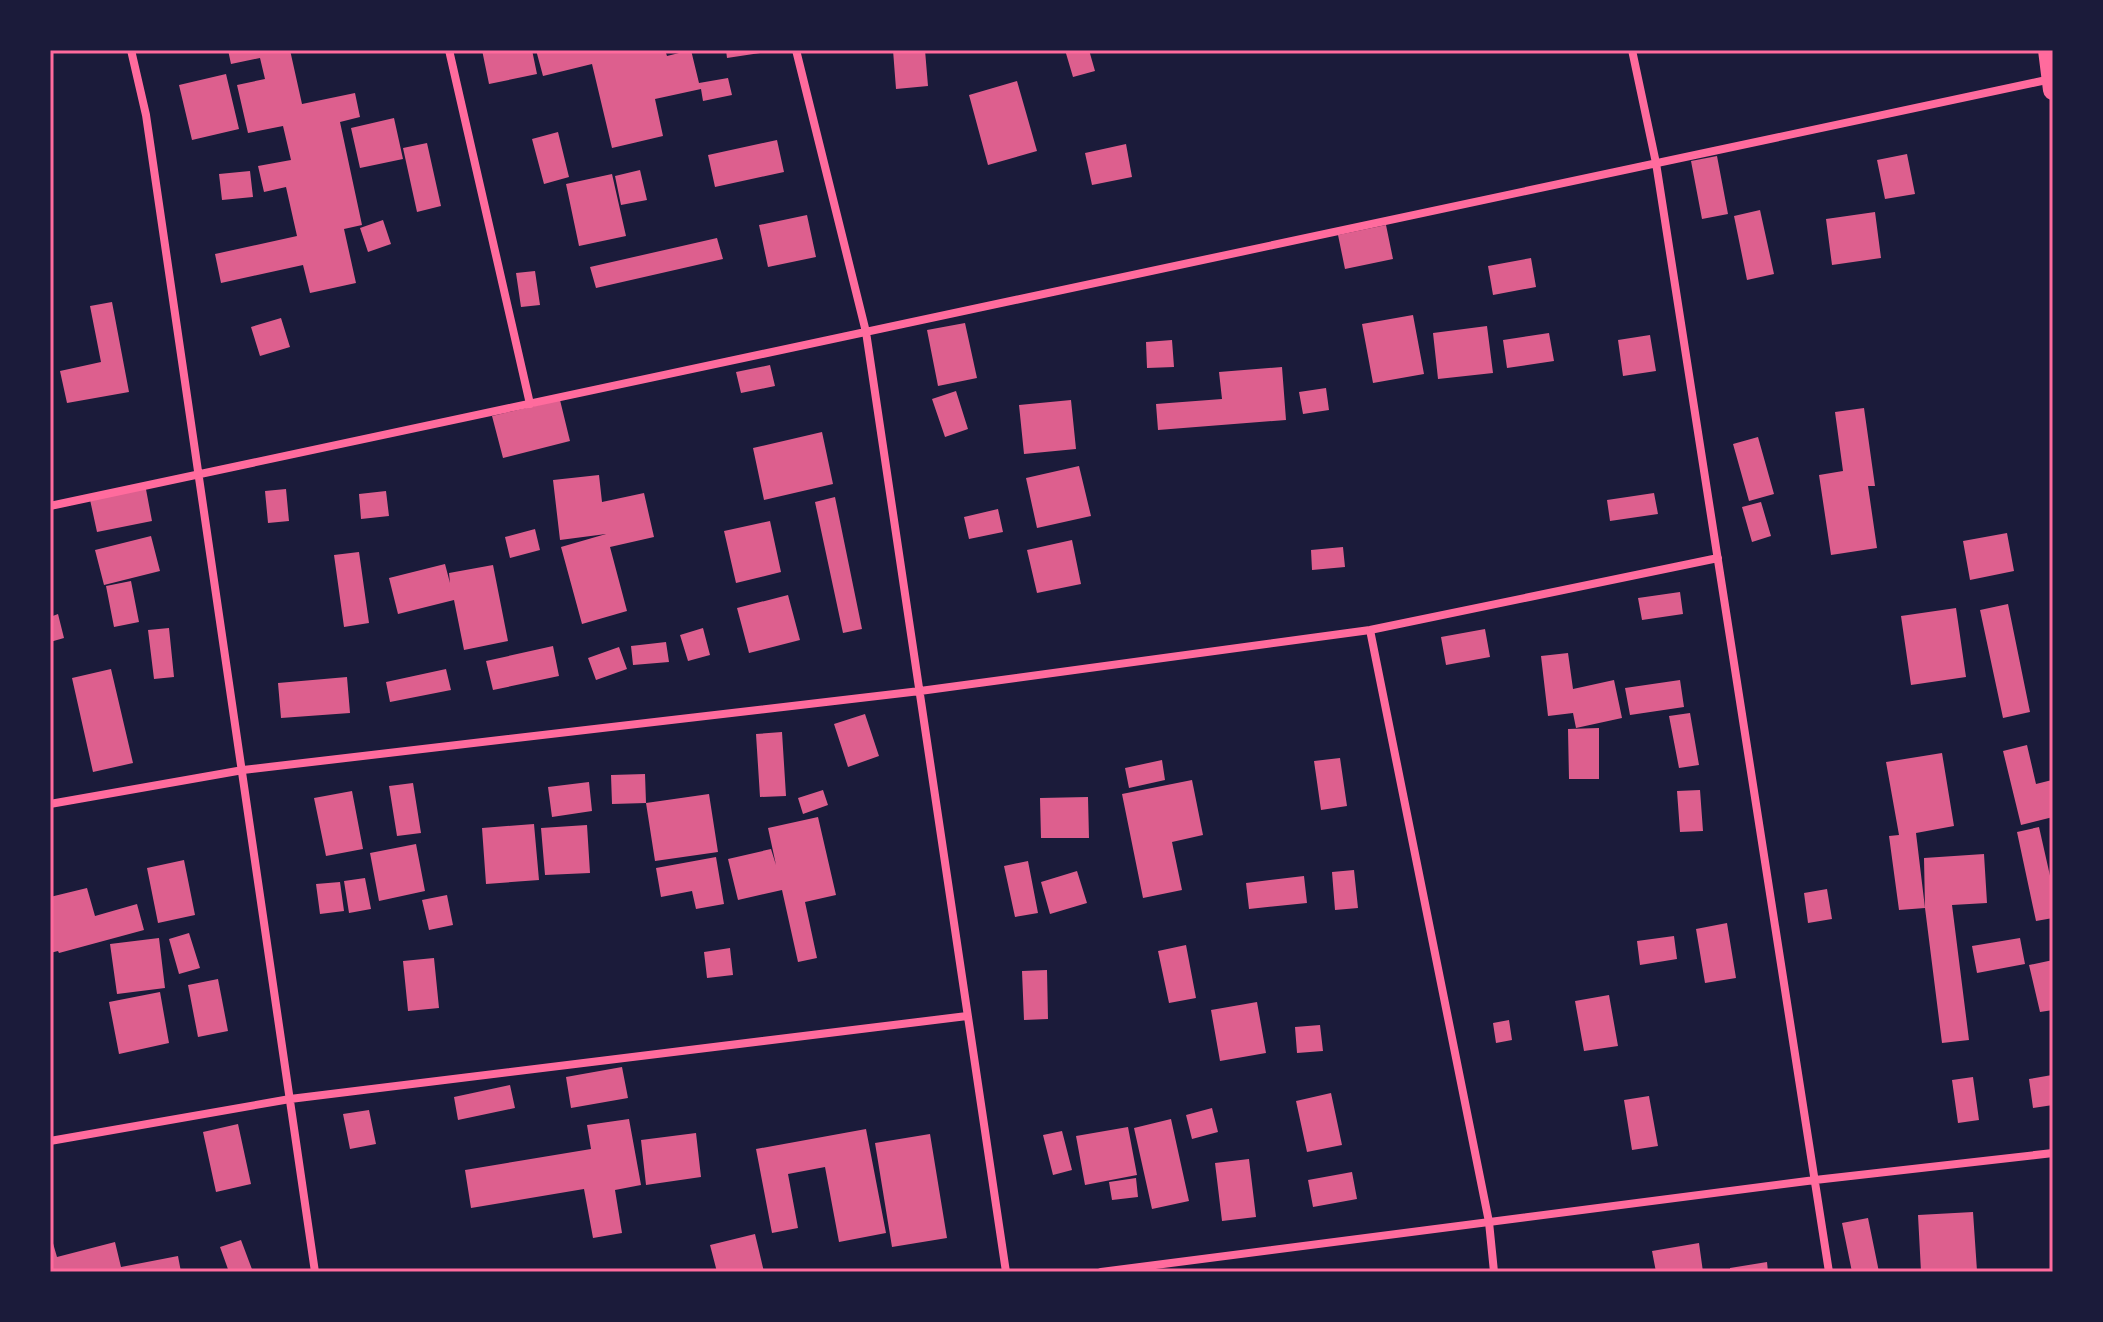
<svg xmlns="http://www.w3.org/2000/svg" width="2103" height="1322" font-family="Rubik,sans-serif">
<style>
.building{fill:#dd5f8e}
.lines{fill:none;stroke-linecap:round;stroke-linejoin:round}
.minor{stroke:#ff6b9d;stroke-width:8}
.primary{stroke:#ff6b9d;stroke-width:20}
.neatline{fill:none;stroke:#ff6b9d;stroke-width:3}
</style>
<rect width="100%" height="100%" fill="#1b1b3a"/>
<!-- building -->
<path class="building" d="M228 50H290L302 104 355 93 360 117 340 122 362 225 344 229 356 283 310 293 303 265 221 283 215 254 297 236 286 187 264 192 258 166 291 160 283 126 248 133 237 85 265 79 260 58 231 64Z
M482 50H532L537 74 489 84Z
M536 50H665L667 56 691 50 699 83 728 78 732 95 703 101 701 89 655 99 663 136 612 148 592 64 543 76Z
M726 50H759L760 53 727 58Z
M893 50H925L928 86 896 89Z
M1065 50H1089L1095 71 1073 77Z
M226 74 239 129 192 140 179 85Z
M1017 81 1037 151 988 165 969 95Z
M394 118 403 159 360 168 351 128Z
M558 132 569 177 544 184 532 139Z
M777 140 784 172 715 187 708 155Z
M427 143 441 206 417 212 403 148Z
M1126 144 1132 177 1092 185 1085 153Z
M1907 154 1915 194 1885 199 1877 160Z
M1717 156 1728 214 1702 219 1691 161Z
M640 170 647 200 621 205 615 176Z
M250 171 253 197 222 200 219 174Z
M612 174 626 236 579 246 566 184Z
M1760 210 1774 274 1747 280 1734 216Z
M1875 212 1881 258 1832 265 1826 219Z
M807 215 816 257 768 267 759 225Z
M383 220 391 244 368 252 360 228Z
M1386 225 1393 259 1345 269 1338 235Z
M717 238 723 259 596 288 590 267Z
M1531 258 1536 287 1493 295 1488 266Z
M535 271 540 305 521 307 516 273Z
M112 302 129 392 67 403 60 371 101 362 90 306Z
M1413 315 1424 374 1373 383 1362 324Z
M281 318 290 347 260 356 251 327Z
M965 323 977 378 938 386 927 330Z
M1487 326 1493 373 1438 379 1433 333Z
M1549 333 1554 361 1507 368 1503 340Z
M1650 335 1656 371 1623 376 1618 340Z
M1172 340 1174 367 1147 368 1146 342Z
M770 365 775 386 741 393 736 372Z
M1282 367 1286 420 1158 430 1156 404 1222 399 1219 372Z
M1326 388 1329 410 1303 414 1299 392Z
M956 391 968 429 945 437 932 399Z
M560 400 570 441 503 458 492 416Z
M1071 400 1076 449 1024 454 1019 405Z
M1864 408 1875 486H1868L1877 548 1831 555 1819 475 1843 471 1835 412Z
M822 432 833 484 764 500 753 448Z
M1758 437 1774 494 1749 501 1733 444Z
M1079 466 1091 516 1037 528 1026 478Z
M599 475 602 502 644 493 654 537 610 547 627 611 582 624 561 547 606 534 560 540 553 480Z
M145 484 152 521 97 532 89 495Z
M286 489 289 521 268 523 265 491Z
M386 491 389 516 361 519 359 494Z
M1654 493 1658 514 1610 521 1607 500Z
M835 497 862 629 843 633 815 502Z
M1761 502 1771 536 1752 542 1742 507Z
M998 509 1003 532 969 539 964 517Z
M770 521 781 572 736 583 724 531Z
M535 529 540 550 510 558 505 537Z
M2007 533 2014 571 1970 580 1963 541Z
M151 536 160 571 104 585 95 550Z
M1072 540 1081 584 1037 593 1027 550Z
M1343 547 1345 567 1312 570 1311 550Z
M359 552 369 623 344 627 334 555Z
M445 564 450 583 449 573 493 565 508 641 464 650 454 600 398 614 389 578Z
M131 581 139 622 114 627 106 586Z
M1680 592 1683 614 1642 620 1638 598Z
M788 595 800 640 749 653 737 608Z
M2008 604 2030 712 2003 718 1980 610Z
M1956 608 1966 677 1911 685 1901 616Z
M58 614 64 638 50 642V617Z
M169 628 174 677 154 679 148 630Z
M703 628 710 655 688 661 680 635Z
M1485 629 1490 657 1446 665 1441 637Z
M666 642 669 662 633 665 631 646Z
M553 646 559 676 493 690 486 661Z
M619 647 627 669 596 680 588 658Z
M1568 653 1573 689 1614 680 1622 718 1576 728 1573 713 1548 716 1541 656Z
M111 669 133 763 93 772 72 678Z
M446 669 451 690 390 702 386 682Z
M347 677 350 713 281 718 278 683Z
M1680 680 1684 707 1630 715 1625 688Z
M1690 713 1699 765 1679 768 1669 716Z
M865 714 879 756 848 767 834 724Z
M1599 728V779H1569L1568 729Z
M782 732 786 796 760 797 756 734Z
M2027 745 2036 784 2052 780 2053 817 2021 825 2003 751Z
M1942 753 1954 826 1916 833 1925 908 1899 910 1889 836 1899 835 1886 762Z
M1340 758 1347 806 1321 810 1314 761Z
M1162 760 1165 780 1129 788 1125 768Z
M645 774 646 803 612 804 611 775Z
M1192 780 1203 835 1172 842 1182 890 1143 898 1122 794Z
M589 782 592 811 552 817 548 787Z
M413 783 421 833 397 836 389 786Z
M823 790 828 805 803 814 798 798Z
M1700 790 1703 831 1680 832 1677 791Z
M352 791 363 849 326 856 314 798Z
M709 794 718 852 655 861 646 803Z
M1088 797 1089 838H1041L1040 798Z
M818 817 836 895 805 902 817 958 798 962 782 890 738 900 728 859 771 849 776 865 768 828Z
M534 824 539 880 486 884 482 828Z
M587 825 590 873 545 875 541 828Z
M2039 827 2053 889V918L2036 921 2017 832Z
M416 844 425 891 379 901 370 853Z
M1984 854 1987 903 1952 905 1969 1040 1942 1043 1925 908 1924 858Z
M716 857 724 904 696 909 692 891 661 897 656 868Z
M184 860 195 915 158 923 147 868Z
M1028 861 1038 913 1015 917 1004 866Z
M1354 870 1358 908 1335 910 1332 872Z
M1077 871 1087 903 1050 914 1041 882Z
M1304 876 1307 903 1249 909 1246 883Z
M365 878 371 909 349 913 344 881Z
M340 882 344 911 320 914 316 884Z
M87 888 95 916 137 904 144 930 59 953 58 951 50 953V897Z
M1827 889 1832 919 1808 923 1804 893Z
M447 895 453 925 429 930 422 900Z
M1727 923 1736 978 1705 983 1696 929Z
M189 933 200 968 179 974 169 939Z
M1674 936 1677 959 1640 965 1637 941Z
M159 938 165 988 117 994 110 944Z
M2020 938 2025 964 1977 973 1972 946Z
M1186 945 1196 998 1169 1003 1158 951Z
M730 948 733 975 707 978 704 952Z
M434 958 439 1008 408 1011 403 961Z
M2053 960V1010L2040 1012 2029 965Z
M1047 970 1048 1019 1024 1020 1022 971Z
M218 979 228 1031 198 1037 188 985Z
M160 992 169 1043 119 1054 109 1002Z
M1609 995 1618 1046 1584 1051 1575 1001Z
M1257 1002 1266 1053 1220 1061 1211 1010Z
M1509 1020 1512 1040 1496 1043 1493 1023Z
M1320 1025 1323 1051 1297 1053 1295 1027Z
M622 1067 628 1098 571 1108 566 1077Z
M2052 1075 2053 1105 2033 1108 2029 1079Z
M1973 1077 1979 1120 1958 1123 1952 1080Z
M510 1085 515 1108 458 1120 454 1097Z
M1331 1093 1342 1145 1307 1152 1296 1101Z
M1649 1096 1658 1146 1632 1150 1624 1100Z
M1212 1108 1218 1132 1192 1139 1186 1115Z
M369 1110 376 1144 350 1149 343 1114Z
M629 1119 641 1185 615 1190 622 1233 593 1238 584 1189 471 1208 465 1170 591 1149 587 1125Z
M1171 1119 1189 1201 1152 1209 1134 1128Z
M238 1124 251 1184 216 1192 203 1132Z
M1128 1127 1137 1175 1085 1185 1076 1136Z
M866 1129 886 1233 839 1242 825 1167 788 1174 798 1228 772 1233 756 1149Z
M1062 1131 1072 1170 1053 1175 1043 1135Z
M696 1133 701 1177 646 1185 641 1140Z
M930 1134 947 1238 892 1247 875 1143Z
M1249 1159 1256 1217 1222 1221 1215 1163Z
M1352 1172 1357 1199 1313 1207 1308 1180Z
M1136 1178 1138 1197 1112 1200 1109 1182Z
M1973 1212 1977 1271 1921 1272 1918 1215Z
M1868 1218 1879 1272H1852L1842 1223Z
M50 1233 57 1257 115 1242 121 1267 178 1256 181 1272H119V1269L106 1272H50Z
M755 1234 764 1272H717L710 1245Z
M241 1240 253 1272H229L220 1247Z
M1699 1243 1703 1272H1656L1652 1251Z
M1767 1262 1768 1272H1730V1268Z"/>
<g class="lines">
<!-- minor -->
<path class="minor" d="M131 50 146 115 315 1272
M449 50 530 404
M796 50 866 332 1006 1272
M1632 50 1656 163 1829 1272
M50 506 2051 79
M1370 630 1489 1222 1494 1272
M50 804 243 770 920 691 1370 630 1718 558
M50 1141 290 1099 967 1016
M1101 1272 1815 1180 2053 1153"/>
<!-- primary -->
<path class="primary" d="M2048 50 2053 90"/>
</g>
<!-- border -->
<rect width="2103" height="1322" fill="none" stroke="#1b1b3a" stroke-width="104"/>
<rect x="52" y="52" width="1999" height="1218" class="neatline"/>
</svg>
